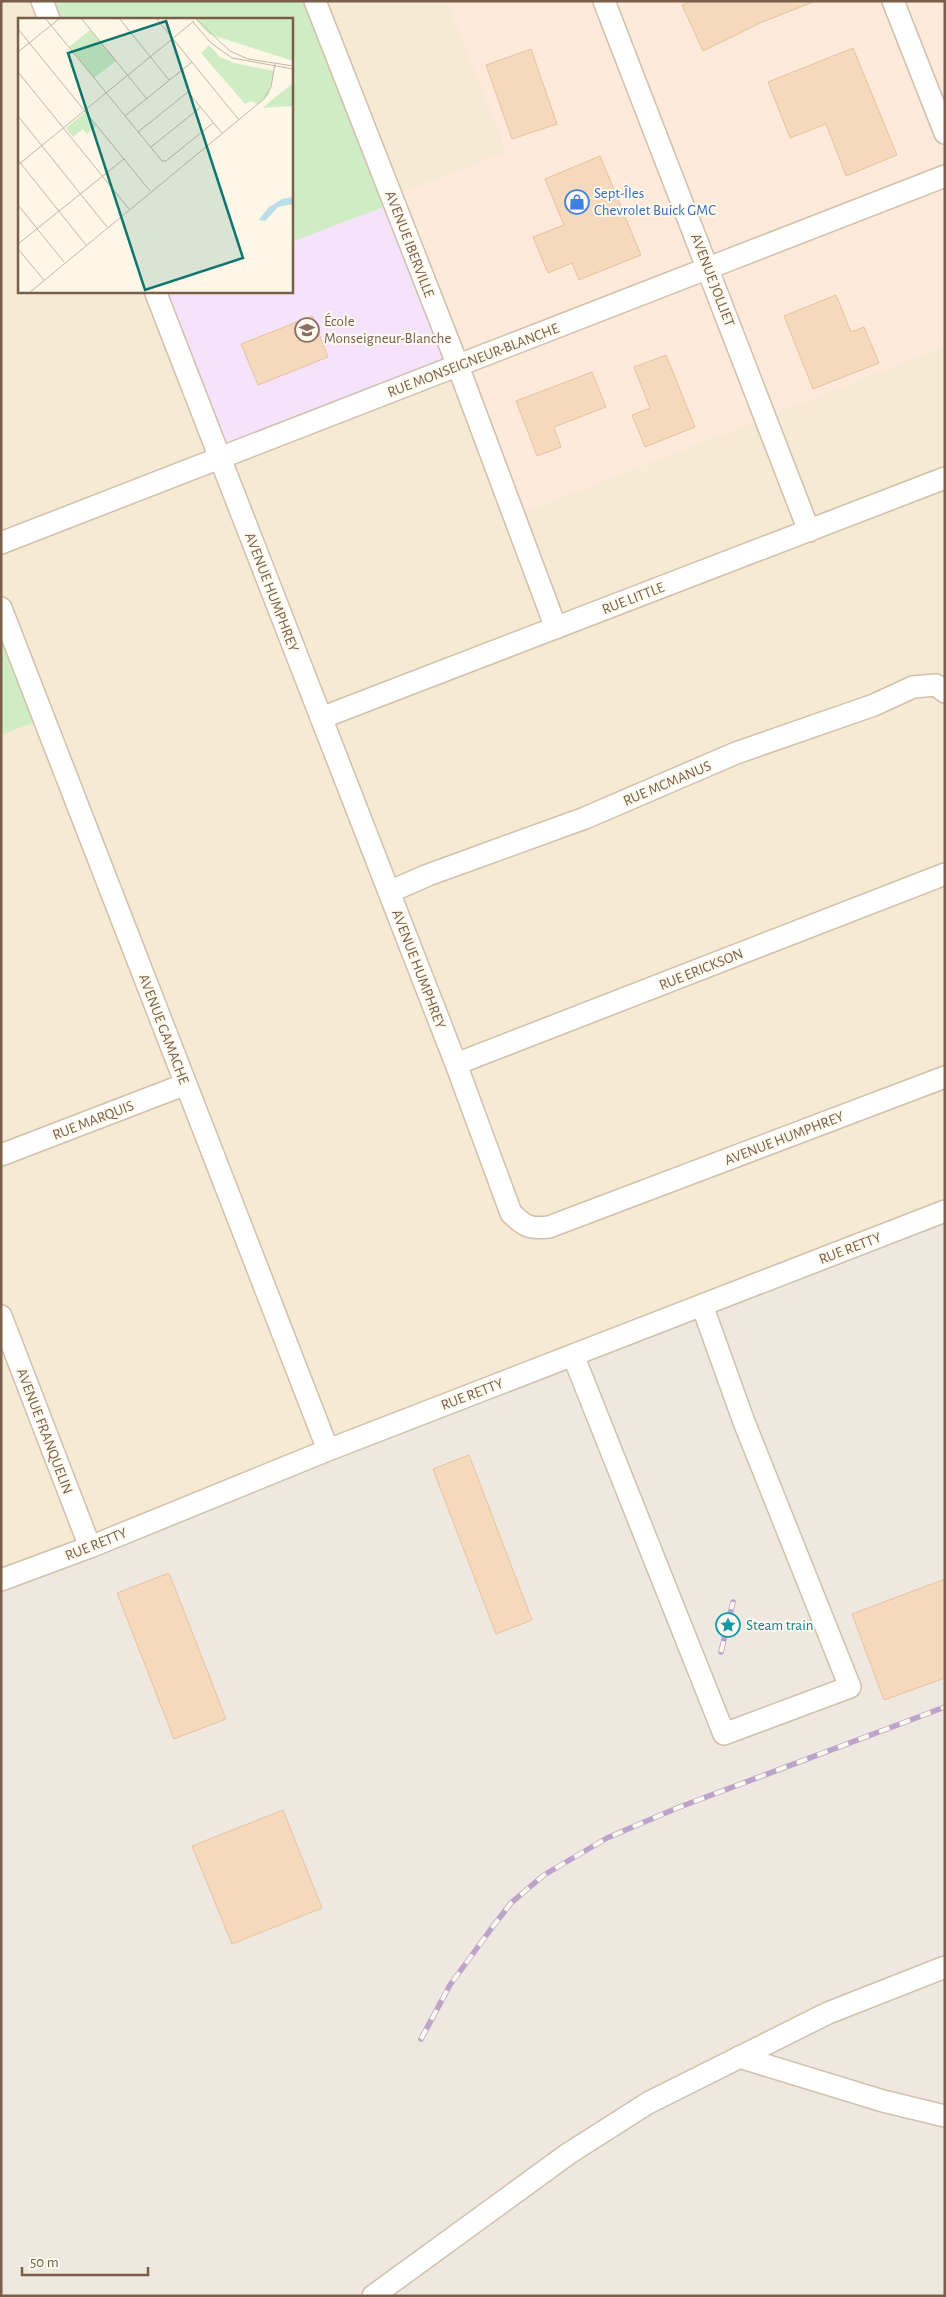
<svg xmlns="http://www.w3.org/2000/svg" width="946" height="2297" font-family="'Alegreya Sans',sans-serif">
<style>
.residential{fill:#f6ead4;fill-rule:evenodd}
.commercial{fill:#fee9da}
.industrial{fill:#eee8e0}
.education{fill:#f4e3fa}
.green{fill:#d0ecc4}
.building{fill:#f5d9bc;stroke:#e8c19c}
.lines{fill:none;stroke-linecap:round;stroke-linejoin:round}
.minor-casing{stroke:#d0c0ab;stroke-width:24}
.minor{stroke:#fff;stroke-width:21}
.rail-casing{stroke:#bca3c9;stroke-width:5.5}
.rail{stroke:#fffaee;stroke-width:4;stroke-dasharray:11;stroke-linecap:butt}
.labels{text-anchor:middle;stroke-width:4;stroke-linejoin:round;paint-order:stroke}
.shop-label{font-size:15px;fill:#366cbe;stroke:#fffaee;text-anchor:start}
.street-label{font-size:15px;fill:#795f49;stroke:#fffaee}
.education-label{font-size:15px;fill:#785e54;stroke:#fffaee;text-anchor:start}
.culture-label{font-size:15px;fill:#0d838f;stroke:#fffaee;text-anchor:start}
.inset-road{fill:none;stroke:#c5b5a3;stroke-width:1}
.view{fill:#0f766e;fill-opacity:0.15;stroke:#0f766e;stroke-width:2.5}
.inset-edge{fill:none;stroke:#795f49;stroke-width:2.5}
</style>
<rect width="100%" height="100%" fill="#fef7e7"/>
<!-- residential -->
<path class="residential" d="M1 1H449L507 152 392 197 514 516 945 346V1211L1 1580ZM19 19H291V291H19Z"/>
<!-- commercial -->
<path class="commercial" d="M447 1H945V346L514 516 391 197 507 152Z"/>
<!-- industrial -->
<path class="industrial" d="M945 1211V2296H1V1580Z"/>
<!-- education -->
<path class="education" d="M394 203 458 366 220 458 162 291H291V242Z"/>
<!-- green -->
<path class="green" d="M42 1H315L394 203 291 242V19H49Z
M1 619 40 720 1 735Z"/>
<!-- building -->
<path class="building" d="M691 1H813V2L760 23 703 51 682 5Z
M853 48 897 155 846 176 826 124 790 138 768 82Z
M531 49 557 124 512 139 486 65Z
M600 156 641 255 579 280 572 263 548 273 533 237 564 225 545 179Z
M836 295 851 332 864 327 879 363 813 389 784 316Z
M312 316 328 357 258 385 241 344Z
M666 355 695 427 645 447 632 415 650 408 634 367Z
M592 372 606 407 554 427 561 447 537 456 516 401Z
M469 1455 532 1620 496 1634 433 1469Z
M169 1573 226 1719 174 1739 117 1593Z
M945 1579V1678L884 1700 852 1614Z
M283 1810 322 1908 232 1944 192 1846Z"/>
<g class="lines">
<!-- minor casing -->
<g class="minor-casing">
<path id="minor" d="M42 1 49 19
M315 1 458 366 556 628
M604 1 809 531
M893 1 945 133
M155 291 456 1064 511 1213C525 1227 530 1229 549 1227L945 1077
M1 543 945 176
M1 608 328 1450
M321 718 945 478
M389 892 428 875 585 818 736 753 874 705 913 687 936 685 945 692
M456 1064 945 874
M1 1155 186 1084
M1 1316 90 1547
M573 1355 724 1734 850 1687 744 1422 702 1305
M1 1580 90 1547 328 1450 945 1211
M739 2057 883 2101 945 2116
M373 2296 568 2154 648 2103 828 2013 945 1967"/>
</g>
<!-- minor -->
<use href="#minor" class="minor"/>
<!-- rail casing -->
<g class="rail-casing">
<path id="rail" d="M721 1652 733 1602
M421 2039 450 1985 491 1929 511 1903 544 1875 607 1838 677 1808 945 1707"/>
</g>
<!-- rail -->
<use href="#rail" class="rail"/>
</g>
<!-- icons -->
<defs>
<g id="shop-ring" transform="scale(1.25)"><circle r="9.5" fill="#fffaee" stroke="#3f7fe0" stroke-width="1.5"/><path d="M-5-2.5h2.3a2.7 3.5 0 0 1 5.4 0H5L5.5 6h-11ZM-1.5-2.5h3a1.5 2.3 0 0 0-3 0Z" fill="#3f7fe0"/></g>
<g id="school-ring" transform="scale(1.25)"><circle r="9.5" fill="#fffaee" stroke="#8d6e63" stroke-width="1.5"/><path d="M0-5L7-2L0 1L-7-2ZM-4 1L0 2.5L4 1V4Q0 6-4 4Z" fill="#8d6e63"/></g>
<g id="sight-ring" transform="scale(1.25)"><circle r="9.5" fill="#fffaee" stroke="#0f9aa8" stroke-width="1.5"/><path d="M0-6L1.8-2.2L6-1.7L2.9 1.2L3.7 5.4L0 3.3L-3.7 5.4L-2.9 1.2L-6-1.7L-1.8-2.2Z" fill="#0f9aa8"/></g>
</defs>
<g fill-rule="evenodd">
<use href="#shop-ring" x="577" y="202"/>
<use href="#school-ring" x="307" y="330"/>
<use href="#sight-ring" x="728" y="1625"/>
</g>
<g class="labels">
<!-- shop labels -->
<g class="shop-label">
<text x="594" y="198">Sept-Îles<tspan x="594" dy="17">Chevrolet Buick GMC</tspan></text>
</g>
<!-- street labels -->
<g class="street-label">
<text transform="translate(410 244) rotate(69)" y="5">AVENUE IBERVILLE</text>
<text transform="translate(713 280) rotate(69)" y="5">AVENUE JOLLIET</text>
<text transform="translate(473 360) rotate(-21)" y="5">RUE MONSEIGNEUR-BLANCHE</text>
<text transform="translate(272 592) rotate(69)" y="5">AVENUE HUMPHREY</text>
<text transform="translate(633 598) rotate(-21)" y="5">RUE LITTLE</text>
<text transform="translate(667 783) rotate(-23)" y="5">RUE MCMANUS</text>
<text transform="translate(419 969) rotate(69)" y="5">AVENUE HUMPHREY</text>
<text transform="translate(701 969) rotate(-22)" y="5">RUE ERICKSON</text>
<text transform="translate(164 1029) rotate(69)" y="5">AVENUE GAMACHE</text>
<text transform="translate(93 1120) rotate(-21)" y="5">RUE MARQUIS</text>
<text transform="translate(784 1138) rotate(-21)" y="5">AVENUE HUMPHREY</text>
<text transform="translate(850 1248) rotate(-21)" y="5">RUE RETTY</text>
<text transform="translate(472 1394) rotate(-21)" y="5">RUE RETTY</text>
<text transform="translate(45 1431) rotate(69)" y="5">AVENUE FRANQUELIN</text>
<text transform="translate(96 1544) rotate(-22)" y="5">RUE RETTY</text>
</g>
<!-- education labels -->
<g class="education-label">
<text x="324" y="326">École<tspan x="324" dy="17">Monseigneur-Blanche</tspan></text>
</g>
<!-- culture labels -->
<g class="culture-label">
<text x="746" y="1630">Steam train</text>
</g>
</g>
<!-- overview -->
<g transform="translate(18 18)">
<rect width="275" height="275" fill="#fef7e7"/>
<path d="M177 0H275V43L191 16ZM72 12 98 43 76 60 51 29ZM191 27 202 39 216 45 256 53 251 76 239 86 233 83 227 86 183 35ZM275 65V88L245 90 250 85ZM67 94 78 108 69 116 65 111 55 119 48 110Z" fill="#d0ecc4"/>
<path d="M275 179V186L260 189 247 203 241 202 250 190 264 181Z" fill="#b9dde9"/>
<path class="inset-road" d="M27 0 144 143H148L195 105M63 0 129 81M101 0 151 62M138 0 221 102M178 1 212 33 230 41 275 48M175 4 193 25 214 40 275 51M0 11 132 173M0 34 42 0M0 54 111 191M0 98 89 209M107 98 174 44M120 114 170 74 204 115M133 129 183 89M0 142 68 227M0 147 176 3M0 187 46 244M0 226 106 141M0 231 26 262M11 275 246 81 253 69 257 46"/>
<path class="view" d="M148 3 225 240 127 272 50 35Z"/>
<rect width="275" height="275" class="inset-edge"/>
</g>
<!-- border -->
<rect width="946" height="2297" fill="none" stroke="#795f49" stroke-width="5"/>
<!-- scale -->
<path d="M22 2267v8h126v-8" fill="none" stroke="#795f49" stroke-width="2.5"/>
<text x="30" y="2267" font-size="15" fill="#795f49" stroke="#fffaee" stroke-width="4" paint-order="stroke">50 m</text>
</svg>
